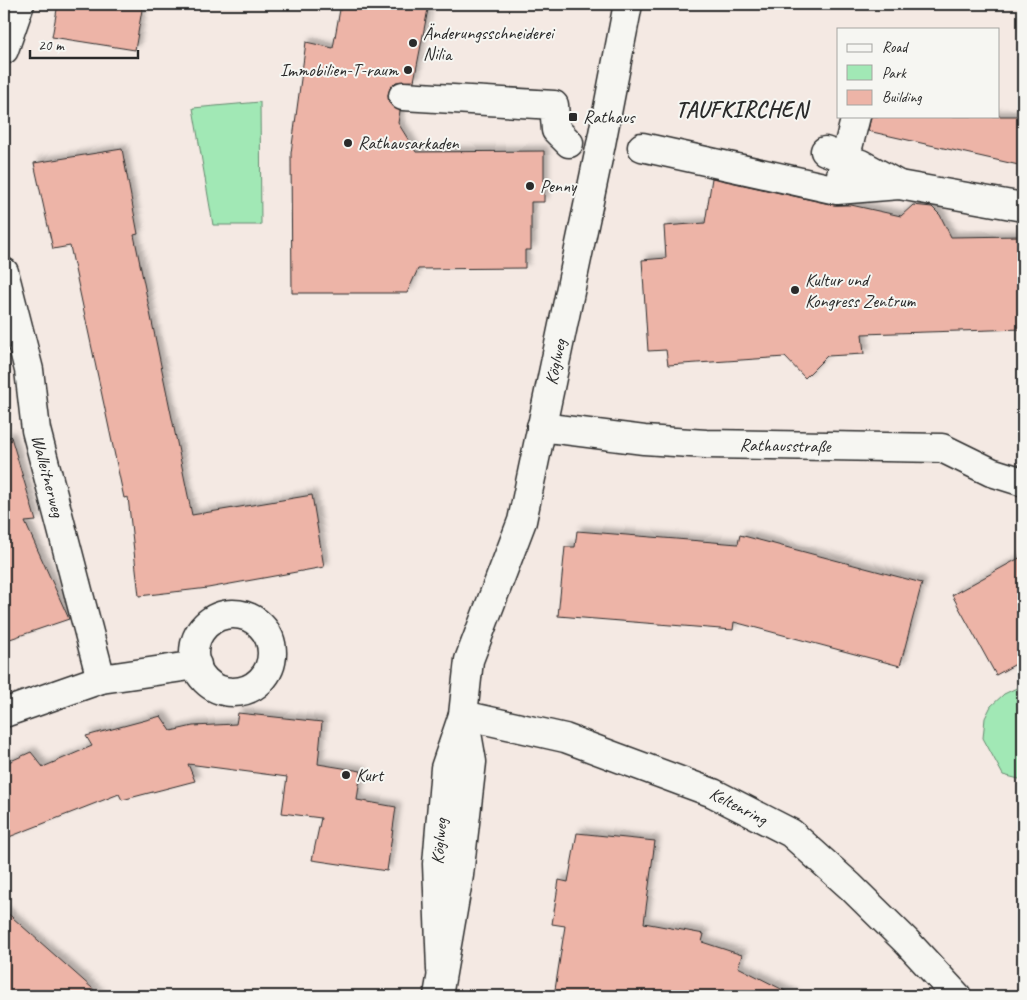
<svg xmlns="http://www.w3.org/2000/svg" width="1027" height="1000" font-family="Caveat,sans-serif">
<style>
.green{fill:#a1e8b5;stroke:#668a70}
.building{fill:#edb4a7;stroke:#2b2b2b;filter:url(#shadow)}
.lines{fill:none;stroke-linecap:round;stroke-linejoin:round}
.street-casing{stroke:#2b2b2b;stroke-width:31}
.street{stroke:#f6f6f2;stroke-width:28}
.poi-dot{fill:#2b2b2b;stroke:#f6f6f2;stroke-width:2}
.labels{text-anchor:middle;stroke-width:4;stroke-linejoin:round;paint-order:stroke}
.poi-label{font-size:18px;fill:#2b2b2b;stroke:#f6f6f2;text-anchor:start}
.street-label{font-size:18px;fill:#2b2b2b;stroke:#f6f6f2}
.district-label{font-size:22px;font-weight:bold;letter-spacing:1px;fill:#2b2b2b;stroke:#f6f6f2}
</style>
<defs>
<filter id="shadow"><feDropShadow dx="4.5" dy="-4.5" stdDeviation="2.5" flood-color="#0004"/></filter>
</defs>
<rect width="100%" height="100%" fill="#f4e9e3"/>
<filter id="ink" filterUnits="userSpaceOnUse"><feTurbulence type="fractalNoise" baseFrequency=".02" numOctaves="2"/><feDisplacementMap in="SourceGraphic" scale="10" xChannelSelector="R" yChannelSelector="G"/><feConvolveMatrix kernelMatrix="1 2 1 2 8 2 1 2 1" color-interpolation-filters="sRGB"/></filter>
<g filter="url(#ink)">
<!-- green -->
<path class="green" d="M260 102 261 225H213L193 108Z
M1023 685V780L1003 775 983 738 985 718 991 706 1004 694Z"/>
<!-- building -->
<path class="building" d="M58 4H143L135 50 52 37Z
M341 4H429L414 81 396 82 390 88 388 95 389 103 400 111 398 123 416 152 544 151V202H531V250H525V268L418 269 407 293H292L291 153 306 42 333 48Z
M871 116H1023V166L868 131Z
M122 149 138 234 134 235 192 515 312 495 324 567 208 588 139 596 128 497 124 498 70 246 53 249 34 163Z
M712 178 834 205H851L901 216 913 205 932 207 940 215 951 237 1023 236V329L862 334 864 354 827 356 805 378 785 357 668 365 666 350 648 351 642 260 666 258 664 226 705 223Z
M11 437 36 521 25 522 69 619 4 641V438Z
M577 531 738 544 740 535 922 583 900 666 734 622 733 630 558 616 565 547H575Z
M1023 556V660L996 675 952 595Z
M238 713 322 722 318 764 361 771 357 800 396 807 387 871 312 860 321 818 282 813 287 777 188 764 195 781 122 800 119 794 4 839V764L31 752 43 767 92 746 86 736 161 716 171 731 193 726 236 724Z
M577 833 655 841 644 923 704 934 702 942 742 955 738 967 795 996H554L565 926 552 924 559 880 568 882Z
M4 910 101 996H4Z"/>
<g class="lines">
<!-- street casing -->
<g class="street-casing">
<g id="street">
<path d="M4 50 20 4"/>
<path d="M403 96 554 105 556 130 569 143"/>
<path d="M642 147 837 190 899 185 1023 207"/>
<path d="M825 151 861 164 899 185"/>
<path d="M841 175 856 116"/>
<path id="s1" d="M4 272 29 370 36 430 101 679"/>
<path id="s2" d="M541 427 644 440 706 444 942 448 991 472 1023 482"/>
<circle cx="233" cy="653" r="39"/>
<path d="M4 713 101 679 197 665"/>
<path id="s3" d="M463 715 565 738 713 793 791 833 850 886 907 942 957 996"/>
<path id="s4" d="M441 970 437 864 445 768 463 715 469 660 522 521 601 144 628 4"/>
<path d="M438 996 459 875 472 762 464 716"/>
</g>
</g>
<!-- street -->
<use href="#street" class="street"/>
</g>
</g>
<!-- markers -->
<g class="poi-dot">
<circle cx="413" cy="43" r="5"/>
<circle cx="408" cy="70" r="5"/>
<rect x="568" y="112" width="10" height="10" rx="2.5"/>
<circle cx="348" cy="143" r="5"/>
<circle cx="530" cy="186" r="5"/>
<circle cx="795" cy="290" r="5"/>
<circle cx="346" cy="775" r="5"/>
</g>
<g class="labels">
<!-- poi labels -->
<g class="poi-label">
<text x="423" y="39">Änderungsschneiderei<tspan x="423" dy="21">Nilia</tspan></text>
<text x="398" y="76" text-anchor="end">Immobilien-T-raum</text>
<text x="583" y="123">Rathaus</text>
<text x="358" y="149">Rathausarkaden</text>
<text x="540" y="192">Penny</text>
<text x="805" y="286">Kultur und<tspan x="805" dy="21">Kongress Zentrum</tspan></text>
<text x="356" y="781">Kurt</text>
</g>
<!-- street labels -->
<g class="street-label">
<text dy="6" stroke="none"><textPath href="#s4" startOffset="625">Köglweg</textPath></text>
<text dy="6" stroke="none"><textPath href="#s2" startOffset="245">Rathausstraße</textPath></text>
<text dy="6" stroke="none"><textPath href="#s1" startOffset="209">Walleitnerweg</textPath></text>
<text dy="6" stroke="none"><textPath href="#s3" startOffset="291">Keltenring</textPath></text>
<text dy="6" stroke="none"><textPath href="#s4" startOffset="129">Köglweg</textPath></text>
</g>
<!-- district labels -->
<g class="district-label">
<text x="742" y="117">TAUFKIRCHEN</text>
</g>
</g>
<!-- margin -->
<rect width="1027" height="1000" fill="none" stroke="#f6f6f2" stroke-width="20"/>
<rect x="10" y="10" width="1007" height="980" fill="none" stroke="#2b2b2b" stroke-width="2" filter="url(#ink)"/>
<!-- legend -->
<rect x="837" y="28" width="162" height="90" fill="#f6f6f2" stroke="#a5a5a2"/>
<rect x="847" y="44" width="25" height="8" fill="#f6f6f2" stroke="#a5a5a2"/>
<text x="882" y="52" font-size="15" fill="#2b2b2b">Road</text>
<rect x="847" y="65" width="25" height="15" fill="#a1e8b5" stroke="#a5a5a2"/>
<text x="882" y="78" font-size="15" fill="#2b2b2b">Park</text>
<rect x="847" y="90" width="25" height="15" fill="#edb4a7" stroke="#a5a5a2"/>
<text x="882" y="102" font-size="15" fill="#2b2b2b">Building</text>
<!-- scale -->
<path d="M30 50v8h108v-8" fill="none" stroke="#2b2b2b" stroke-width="2.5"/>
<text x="38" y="50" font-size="15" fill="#2b2b2b" stroke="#f6f6f2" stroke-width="4" paint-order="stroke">20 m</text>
</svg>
